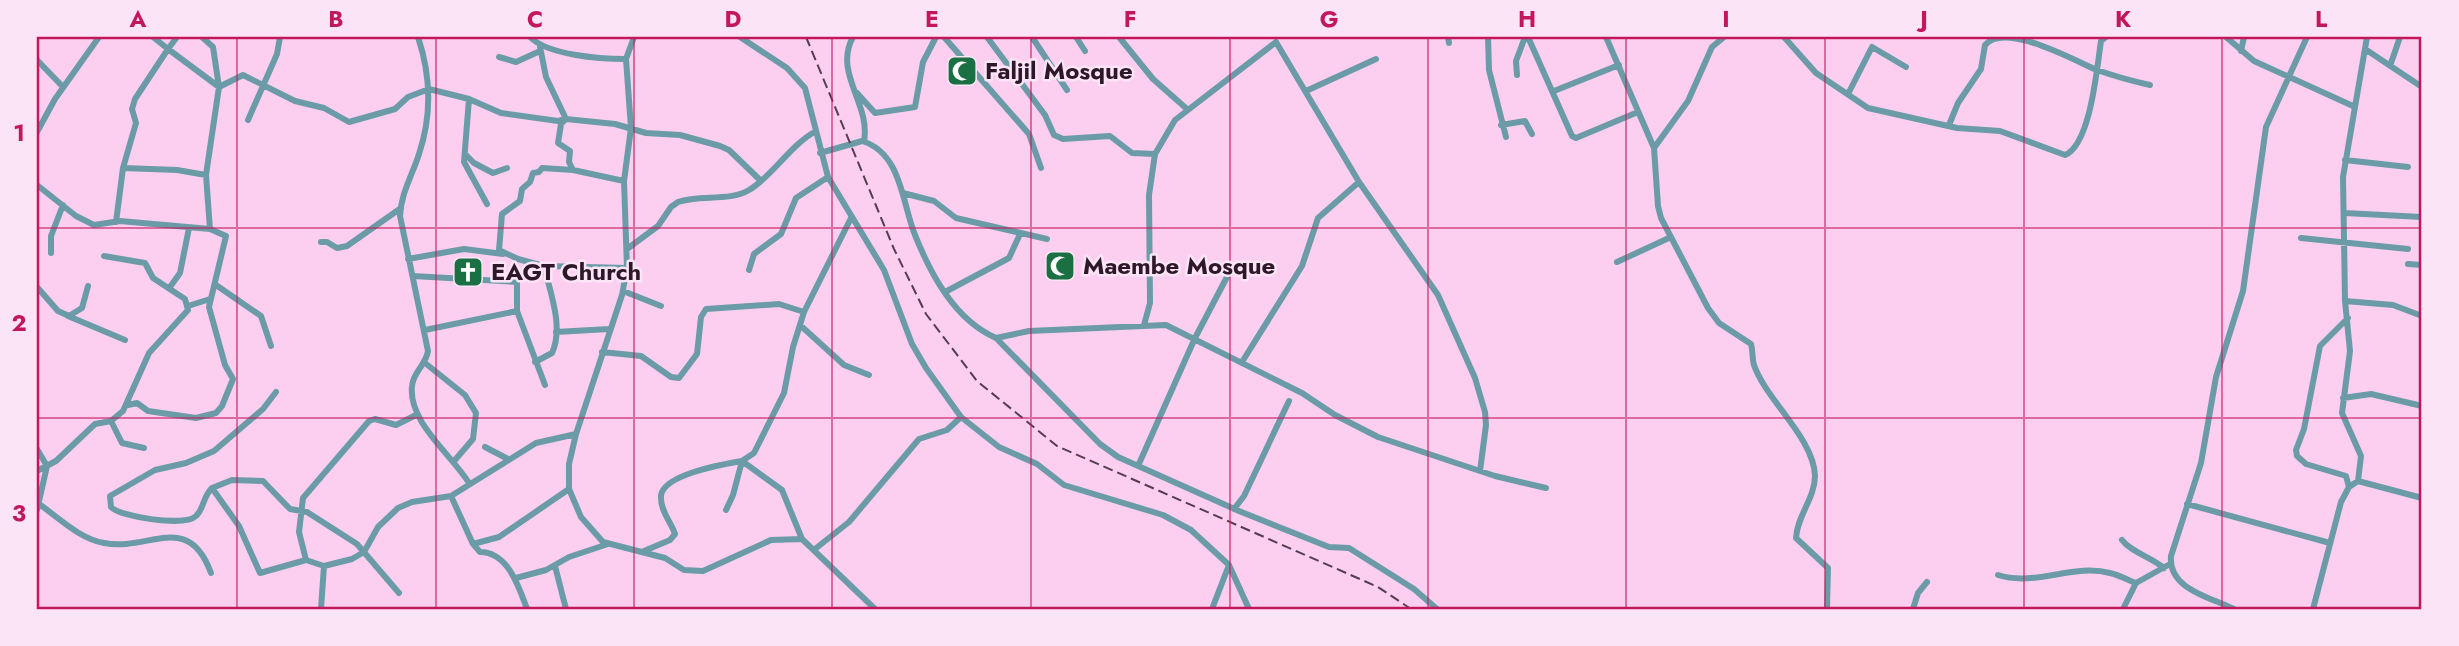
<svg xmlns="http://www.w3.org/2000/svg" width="2459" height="646" font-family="Jost,sans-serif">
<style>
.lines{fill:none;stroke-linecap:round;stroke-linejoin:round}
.street{stroke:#6a9ba7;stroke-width:6}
.rail{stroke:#553c50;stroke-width:2;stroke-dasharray:10 5;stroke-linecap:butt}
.grid{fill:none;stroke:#c2185b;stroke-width:2;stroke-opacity:0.55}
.labels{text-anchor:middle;stroke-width:5;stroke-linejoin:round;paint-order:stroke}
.poi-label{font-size:24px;font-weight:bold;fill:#2c1828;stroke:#fbe4f5;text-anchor:start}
.neatline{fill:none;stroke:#c2185b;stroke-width:2.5}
.grid-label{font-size:23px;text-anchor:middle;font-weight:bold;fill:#c2185b}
</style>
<rect width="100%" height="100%" fill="#fccff0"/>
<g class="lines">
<!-- street -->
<path class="street" d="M153 37 168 49 177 37
M202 37 213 47 219 87 243 75 295 101 324 108 349 122 395 109 408 97 429 89 469 99 464 162 487 204
M418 37C431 76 432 115 419 154 412 176 401 193 400 216L428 351C426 365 413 372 412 386 408 422 451 454 469 483
M530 37C548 55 599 59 626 59
M634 37 626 59 631 128 624 181 627 268 622 295 576 434 569 464V489L581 517 603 542 665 558 684 570 703 571 771 540 802 539 875 609
M740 37 787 68 805 88 828 177 884 270 912 344 926 368 961 417 999 447 1037 464 1064 485 1163 515 1191 530 1229 565 1249 609
M853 37C833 73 871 104 864 141
M944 37 1029 134 1041 168
M987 37 1045 115 1054 135 1063 139 1110 136 1132 153 1155 154
M1032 37 1067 90
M1076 37 1085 51
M1119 37 1153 79 1187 109
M1448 37 1449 43
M1488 37 1489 70 1506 137
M1528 37 1572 136 1576 138 1638 112
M1606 37 1654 148 1658 206 1661 218 1708 308 1719 323 1751 344C1753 351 1752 359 1754 365 1766 400 1814 438 1815 476 1815 498 1797 516 1796 538L1828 568 1827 609
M1784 37 1816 73 1868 108 1957 128 2000 131 2065 155C2091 144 2097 66 2101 41L2106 37
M2226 37 2254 61 2353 106
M2365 49 2422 87
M2241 51 2244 37
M499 57 516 62 540 51
M37 60 63 87
M2390 66 2400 37
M1517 75 1516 61 1525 37
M1306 91 1376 59
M1554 91 1619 65
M857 93 875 113 915 107 923 62 936 37
M1848 94 1872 47 1906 67
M469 99 501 113 558 121 566 119 546 77 540 47
M248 120 277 54 280 37
M1501 125 1525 121 1532 134
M1949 125 1958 103 1981 69 1985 45C2005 21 2075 61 2097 70 2114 76 2132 81 2150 85
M37 132 55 99 99 37
M1654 148 1688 101 1712 47 1724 37
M820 153 862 141C902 153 902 204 915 235 931 275 955 320 996 338L1100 444 1118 457 1239 511 1329 547 1349 548 1414 589 1437 609
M465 154 474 163 493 173 507 168
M2345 160 2408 167
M123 168 177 170 206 175
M573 170 542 168 539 172 533 173 530 182 522 189 520 201 502 214 499 250 518 259 544 266 627 268
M624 181 573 170 569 162 570 151 558 143 561 124 566 119 615 124 646 133 680 135 720 146 729 150 760 180
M37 185 76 216 94 225 120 221 210 229 206 175 219 87 168 49 135 99 132 109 136 123 123 168 116 222
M903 193 934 201 956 218 1047 239
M2344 213 2422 217
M2301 238 2408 249
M321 242H327L337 248 347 246 401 208
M627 249 658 226 671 207 678 202C700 194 729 202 749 190 773 176 789 146 816 131
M51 253V236L63 205
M408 259 464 249 503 254
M1617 262 1671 237
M2408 264 2422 265
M749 270 754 254 781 234 796 198 828 177
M413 276 517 282V311L545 385
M216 285 261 316 271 346
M37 287 58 311 69 316 82 308 88 286
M170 287 180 273 189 228
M623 291 661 306
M945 292 1009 258 1020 234
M2345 301 2393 305 2422 316
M188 306 210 299
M68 316 125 340
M2348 318 2320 346 2304 429 2296 450 2297 456 2306 464 2346 476 2349 487
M800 325 844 365 869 375
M1144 325 1150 303 1149 195 1155 154 1175 120 1276 42 1359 182 1438 295 1475 378 1485 412 1486 425 1480 471
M425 330 517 311
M556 332 609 329
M996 338 1029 331 1166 325 1302 393 1335 415 1378 437 1495 476 1546 488
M602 352 641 356 671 377 679 378 697 354 701 317 706 309 779 304 804 312
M535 362 552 353C564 327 550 292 544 266
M1242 362 1302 266 1318 218 1359 182
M425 363 465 395 476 413 473 439 455 460
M276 392 263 409 214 451 186 463 155 470 110 496 111 507C120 517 185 527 196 516 204 509 203 496 212 488L232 480 263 481 290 509 307 512 357 544 399 593
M2343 398 2371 394 2422 406
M128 405 137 403 148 411 196 418 216 413 222 406 233 379 225 365 209 307 226 236 210 229
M111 421 122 443 144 448
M485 447 508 459
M37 449 47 466 37 510
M1138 466 1195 338 1228 275
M37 471 56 461 95 424 111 421 123 411 149 353 188 310 185 299 153 278 145 263 104 256
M2358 481 2361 456 2342 413 2350 351 2345 301 2343 177 2367 37
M212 488 239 526 260 573 306 560 324 566 352 559 364 552 378 527 398 508 412 502 451 496 473 544 480 552C508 552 519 587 527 609
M451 496 536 443 576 434
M39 504C59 518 80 539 104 543 149 552 188 510 211 573
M2187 504 2330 543
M1234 509 1244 496 1289 401
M726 510 733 495 742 461 754 453 784 393 793 347 804 312 851 218
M2122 540C2131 552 2151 557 2164 568
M473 544 499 537 569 489
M815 549 849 522 919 439 947 430 961 417
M644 551 670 540 675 534C671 522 661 512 661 498 659 475 724 464 742 461L782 490 802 539
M306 560 299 532 303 498 369 421 375 419 396 425 416 415
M555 566 566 609
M1998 575C2036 587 2073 563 2110 573 2119 575 2128 580 2136 583
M516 578 546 570 569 557 608 544
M321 609 324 566
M1212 609 1229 565
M1913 609 1918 593 1927 582
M2123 609 2136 583 2170 564
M2234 609C2210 597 2168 589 2171 556L2201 463 2216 377 2243 291 2266 127 2307 37
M2313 609 2341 502 2349 487 2358 481 2422 498"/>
<!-- rail -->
<path class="rail" d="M806 37 894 249 926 314 977 381 1057 446 1378 587 1411 609"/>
</g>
<!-- grid -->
<path class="grid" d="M237 37V609M436 37V609M634 37V609M832 37V609M1031 37V609M1230 37V609M1428 37V609M1626 37V609M1825 37V609M2024 37V609M2222 37V609M37 228H2422M37 418H2422"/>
<!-- icons -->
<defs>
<g id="mosque-square" transform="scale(1.575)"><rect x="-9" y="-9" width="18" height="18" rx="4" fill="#1a7042" stroke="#fbe4f5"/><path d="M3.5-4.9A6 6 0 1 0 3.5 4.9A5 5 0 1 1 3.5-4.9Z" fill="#fff"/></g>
<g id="church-square" transform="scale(1.575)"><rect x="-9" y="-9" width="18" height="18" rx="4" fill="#1a7042" stroke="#fbe4f5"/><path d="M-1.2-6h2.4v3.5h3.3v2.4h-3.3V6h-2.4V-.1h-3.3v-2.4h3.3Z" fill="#fff"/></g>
</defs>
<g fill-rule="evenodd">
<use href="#mosque-square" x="962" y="71"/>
<use href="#mosque-square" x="1060" y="266"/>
<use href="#church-square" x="468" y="272"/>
</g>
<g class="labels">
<!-- poi labels -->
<g class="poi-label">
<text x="985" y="79">Faljil Mosque</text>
<text x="1083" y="274">Maembe Mosque</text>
<text x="491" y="280">EAGT Church</text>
</g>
</g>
<!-- border -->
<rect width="2459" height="646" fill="none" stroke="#fbe4f5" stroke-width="77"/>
<rect x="38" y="38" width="2382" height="570" class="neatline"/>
<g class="grid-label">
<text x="138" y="27">A</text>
<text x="336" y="27">B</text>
<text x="535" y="27">C</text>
<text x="733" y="27">D</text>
<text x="932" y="27">E</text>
<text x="1130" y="27">F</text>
<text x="1329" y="27">G</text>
<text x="1527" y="27">H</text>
<text x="1726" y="27">I</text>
<text x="1924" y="27">J</text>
<text x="2123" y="27">K</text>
<text x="2321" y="27">L</text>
<text x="19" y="141">1</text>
<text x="19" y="331">2</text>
<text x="19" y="521">3</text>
</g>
</svg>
